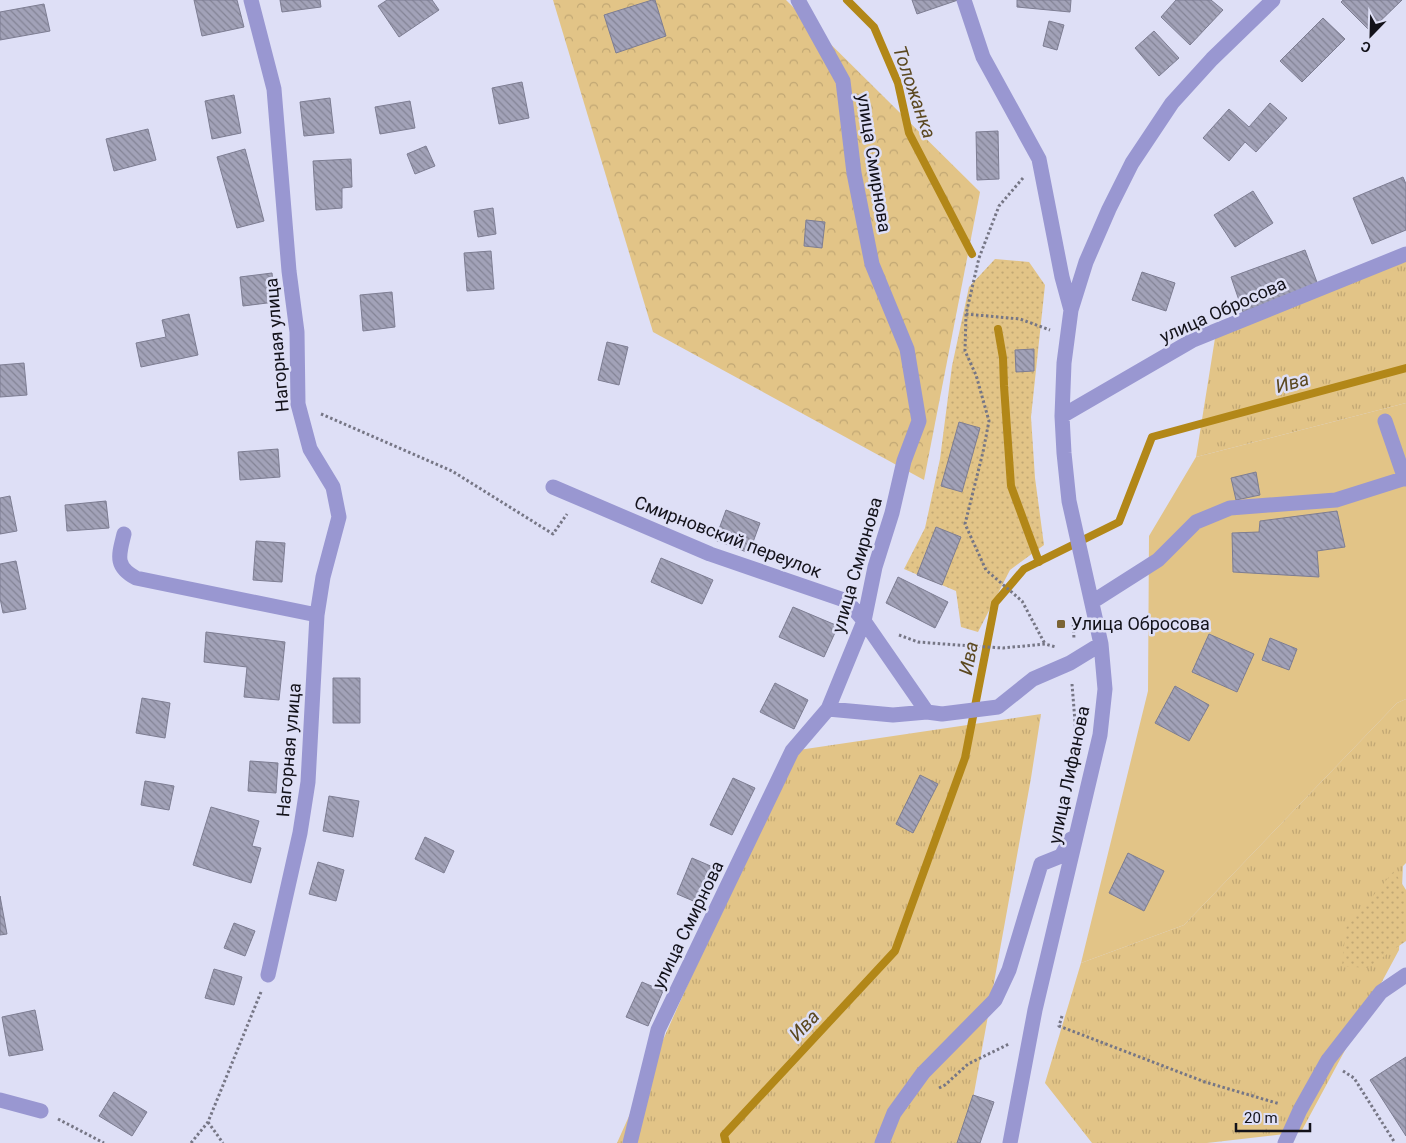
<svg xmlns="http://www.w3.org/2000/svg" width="1406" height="1143" font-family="Roboto,sans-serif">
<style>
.grass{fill:url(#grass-tufts)}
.forest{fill:url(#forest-crowns)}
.park{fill:url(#park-dots)}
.garden{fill:#e2c487}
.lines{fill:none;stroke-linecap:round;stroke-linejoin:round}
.stream{stroke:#b28718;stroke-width:8}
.building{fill:url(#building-back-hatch);stroke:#7d7d92}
.path{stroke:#767685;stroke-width:3;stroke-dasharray:2.5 2.5;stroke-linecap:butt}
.minor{stroke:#9997d1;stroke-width:15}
.poi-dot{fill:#7b6434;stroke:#dedff6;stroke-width:2}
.labels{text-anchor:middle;stroke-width:5;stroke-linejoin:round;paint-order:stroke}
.street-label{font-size:18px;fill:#13121a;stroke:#dedff6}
.poi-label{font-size:18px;fill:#13121a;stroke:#dedff6;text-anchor:start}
.water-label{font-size:19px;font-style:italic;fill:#5b4820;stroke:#dedff6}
</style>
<defs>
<pattern id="grass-tufts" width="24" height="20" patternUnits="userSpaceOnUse" patternTransform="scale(1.25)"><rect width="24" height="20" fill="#e2c487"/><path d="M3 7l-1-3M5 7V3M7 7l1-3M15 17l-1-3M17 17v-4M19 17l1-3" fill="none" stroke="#c1a774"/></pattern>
<pattern id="forest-crowns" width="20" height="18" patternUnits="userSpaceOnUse" patternTransform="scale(1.25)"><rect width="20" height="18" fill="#e2c487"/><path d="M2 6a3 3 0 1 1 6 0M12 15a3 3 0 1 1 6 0" fill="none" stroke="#c1a774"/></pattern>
<pattern id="park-dots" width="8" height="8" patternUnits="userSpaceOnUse" patternTransform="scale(1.25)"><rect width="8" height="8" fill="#e2c487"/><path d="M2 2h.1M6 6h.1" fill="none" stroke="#c1a774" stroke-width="1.8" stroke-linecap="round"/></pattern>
<pattern id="building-back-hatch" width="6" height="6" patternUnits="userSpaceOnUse" patternTransform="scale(1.25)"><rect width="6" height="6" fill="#a2a2b8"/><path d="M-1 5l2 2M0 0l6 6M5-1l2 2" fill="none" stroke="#838395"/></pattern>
</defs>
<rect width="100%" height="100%" fill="#dedff6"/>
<!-- grass -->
<path class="grass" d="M1406 259V403L1196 457 1216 332Z
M1406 699V863L1403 866 1399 950 1301 1132 1207 1143H1092L1045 1083 1081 963 1184 925 1397 703Z
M1041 714 1031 778 965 1143H617L792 751Z"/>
<!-- forest -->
<path class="forest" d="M553 0H786L980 192 924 480 653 332Z"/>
<!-- park -->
<path class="park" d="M995 259 1029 262 1045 285 1031 417 1035 478 1044 545 1010 570 978 632 961 627 956 591 904 569 925 528 940 459 952 366 969 287Z
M1394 871 1406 890V941L1367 968 1342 966 1346 928Z"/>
<!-- garden -->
<path class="garden" d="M1406 403V699L1397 703 1184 925 1081 963 1148 691 1149 536 1196 457Z"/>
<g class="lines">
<!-- stream -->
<path class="stream" d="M847 0 874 27 898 83 909 133 972 254
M998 329 1003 358 1004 386 1011 486 1039 562
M726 1143 724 1135 895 951 965 758 995 603 1024 569 1119 522 1152 437 1406 368"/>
</g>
<!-- building -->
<path class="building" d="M194 0H237L244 27 202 36Z
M280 0H320L321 7 282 12Z
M387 0H432L439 10 399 37 378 6Z
M652 0H655L666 36 616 53 604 15Z
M912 0H958L917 14Z
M1017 0H1071L1070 12 1017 7Z
M1176 0H1211L1223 10 1190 45 1161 17Z
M1343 0H1402L1370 31 1341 2Z
M44 4 50 31 0 40V12Z
M1323 18 1345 39 1302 82 1280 61Z
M1049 21 1064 25 1057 50 1043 46Z
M1154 31 1179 58 1159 76 1135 48Z
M522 82 529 118 499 124 492 88Z
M234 95 241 133 212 139 205 101Z
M330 98 334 133 304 136 300 102Z
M410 101 415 128 380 134 375 107Z
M1270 103 1287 118 1256 152 1245 142 1229 161 1203 138 1229 109 1249 127Z
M148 129 156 160 114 171 106 139Z
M998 131 999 179 977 180 976 132Z
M426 146 435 166 415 174 407 154Z
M245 149 264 221 237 228 217 157Z
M351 159 352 187 342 188V208L316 210 313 161Z
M1403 177 1406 184V230L1372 244 1353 198Z
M1253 191 1273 223 1235 247 1214 215Z
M493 208 496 234 478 237 474 211Z
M806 220 825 222 822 248 804 246Z
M1305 250 1318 285 1243 312 1231 277Z
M491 251 494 289 467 291 464 253Z
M1142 272 1175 283 1166 311 1132 300Z
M272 273 275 302 243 306 240 277Z
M392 292 395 327 363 331 360 295Z
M189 314 198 355 141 367 136 343 166 337 162 320Z
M607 342 628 347 619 385 598 380Z
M1034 349V371L1016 372 1015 350Z
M24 363 27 395 0 397V365Z
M959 422 980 428 962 492 941 486Z
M278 449 280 477 240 480 238 452Z
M1256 472 1260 495 1236 500 1231 478Z
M10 496 17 531 0 534V498Z
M106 501 109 528 67 531 65 505Z
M726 510 760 523 749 553 715 540Z
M1337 511 1345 547 1317 551 1319 577 1233 572 1232 533 1259 532 1260 521Z
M936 527 961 537 942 585 917 575Z
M256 541 285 543 282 582 253 580Z
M661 558 713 580 702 604 651 582Z
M16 561 26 609 3 613 0 598V564Z
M898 577 948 602 935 628 886 603Z
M793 607 838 626 824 657 779 637Z
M206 632 285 642 279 700 244 697 247 667 204 662Z
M1209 634 1254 654 1237 692 1192 672Z
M1270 638 1297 649 1289 670 1262 660Z
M333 678H360V723H333Z
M775 683 808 700 794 729 760 712Z
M1175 686 1209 705 1189 741 1155 723Z
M142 698 170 703 165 738 136 733Z
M250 761 278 763 276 793 248 791Z
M920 775 938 784 913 833 896 824Z
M733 778 755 788 732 835 710 825Z
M145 781 174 786 169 810 141 805Z
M329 796 359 801 353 837 323 831Z
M211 807 259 821 252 846 261 848 251 883 193 865Z
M425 837 454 851 444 873 415 859Z
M1128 853 1164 871 1144 911 1109 893Z
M692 858 720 870 705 906 677 894Z
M318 862 344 870 336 901 309 894Z
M0 896 7 934 0 935Z
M234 923 255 931 245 956 224 948Z
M214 969 242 977 234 1005 205 998Z
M642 982 663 991 648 1026 626 1017Z
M35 1010 43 1050 9 1056 2 1017Z
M1406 1057V1136L1370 1080Z
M114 1092 147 1112 132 1136 99 1116Z
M973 1095 994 1102 980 1143H957Z"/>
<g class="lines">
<!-- path -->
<path class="path" d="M1023 178 999 206 979 258 966 314 965 351 976 375 989 421 983 452 965 524 986 570 1022 601 1045 644
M966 314 1020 319 1050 330
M321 414 452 471 553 534 567 514
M1073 620 1074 639
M899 635 918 642 957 645 1003 648 1045 644 1056 647
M1072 684 1076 734 1074 748
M1062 1016 1059 1026 1205 1082 1280 1104
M1343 1071 1354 1078 1395 1143
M939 1088 945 1085 968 1064 1009 1044
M58 1119 104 1143
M208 1122 223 1143
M191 1143 208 1122 261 992"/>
<!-- minor -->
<path class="minor" d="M251 0 274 89 289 271 297 332 298 404 310 449 333 487 339 517 323 577 317 615 308 782 300 833 268 975
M964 0 983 57 1039 159 1062 277 1071 310
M1062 416 1193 340 1406 254
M1385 421 1405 479
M553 487 710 554 847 601 864 621 927 712
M124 534C119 555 114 566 136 578L317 615
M1092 602 1158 560 1196 522 1230 508 1336 500 1406 478
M828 709 893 715 927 712 942 714 998 707 1033 679 1070 663 1101 644
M0 1100 41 1111
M630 1143 658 1030 792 751 828 709 864 621 875 567 892 513 904 461 919 421 907 349 872 264 854 173 843 81 798 0
M882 1143 894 1113 923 1073 995 1000 1009 970 1041 864 1061 856 1071 839
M1010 1143 1035 1010 1100 735 1105 689 1101 644 1069 501 1064 453 1062 416 1064 363 1071 310 1086 262 1109 209 1132 163 1172 103 1212 59 1273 0
M1285 1143 1300 1110 1328 1060 1381 992 1406 975"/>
</g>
<!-- markers -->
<rect class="poi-dot" x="1056" y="619" width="10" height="10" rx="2.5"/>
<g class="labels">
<!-- street labels -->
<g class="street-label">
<text transform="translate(874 163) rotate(81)" y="6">улица Смирнова</text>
<text transform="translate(1223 310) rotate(-24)" y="6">улица Обросова</text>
<text transform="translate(277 345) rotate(-95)" y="6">Нагорная улица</text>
<text transform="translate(728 537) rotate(21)" y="6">Смирновский переулок</text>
<text transform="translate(857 565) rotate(-74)" y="6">улица Смирнова</text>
<text transform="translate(289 750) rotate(-85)" y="6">Нагорная улица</text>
<text transform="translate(1069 775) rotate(-78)" y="6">улица Лифанова</text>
<text transform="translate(688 925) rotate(-64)" y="6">улица Смирнова</text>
</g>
<!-- poi labels -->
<g class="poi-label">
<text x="1071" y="630">Улица Обросова</text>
</g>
<!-- water labels -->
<g class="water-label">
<text transform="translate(915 92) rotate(71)" y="7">Толожанка</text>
<text transform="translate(1292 382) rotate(-15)" y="7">Ива</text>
<text transform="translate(968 658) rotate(-79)" y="7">Ива</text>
<text transform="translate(804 1025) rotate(-47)" y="7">Ива</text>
</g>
</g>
<!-- north arrow -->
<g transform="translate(1371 35) rotate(203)" stroke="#dedff6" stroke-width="4" paint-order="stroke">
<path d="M0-4L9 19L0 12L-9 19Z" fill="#13121a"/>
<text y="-8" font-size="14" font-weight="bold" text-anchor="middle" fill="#13121a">С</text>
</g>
<!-- scale -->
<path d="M1236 1123v8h74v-8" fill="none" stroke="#13121a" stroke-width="2.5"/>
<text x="1244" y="1123" font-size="15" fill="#13121a" stroke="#dedff6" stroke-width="4" paint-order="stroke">20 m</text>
</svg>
